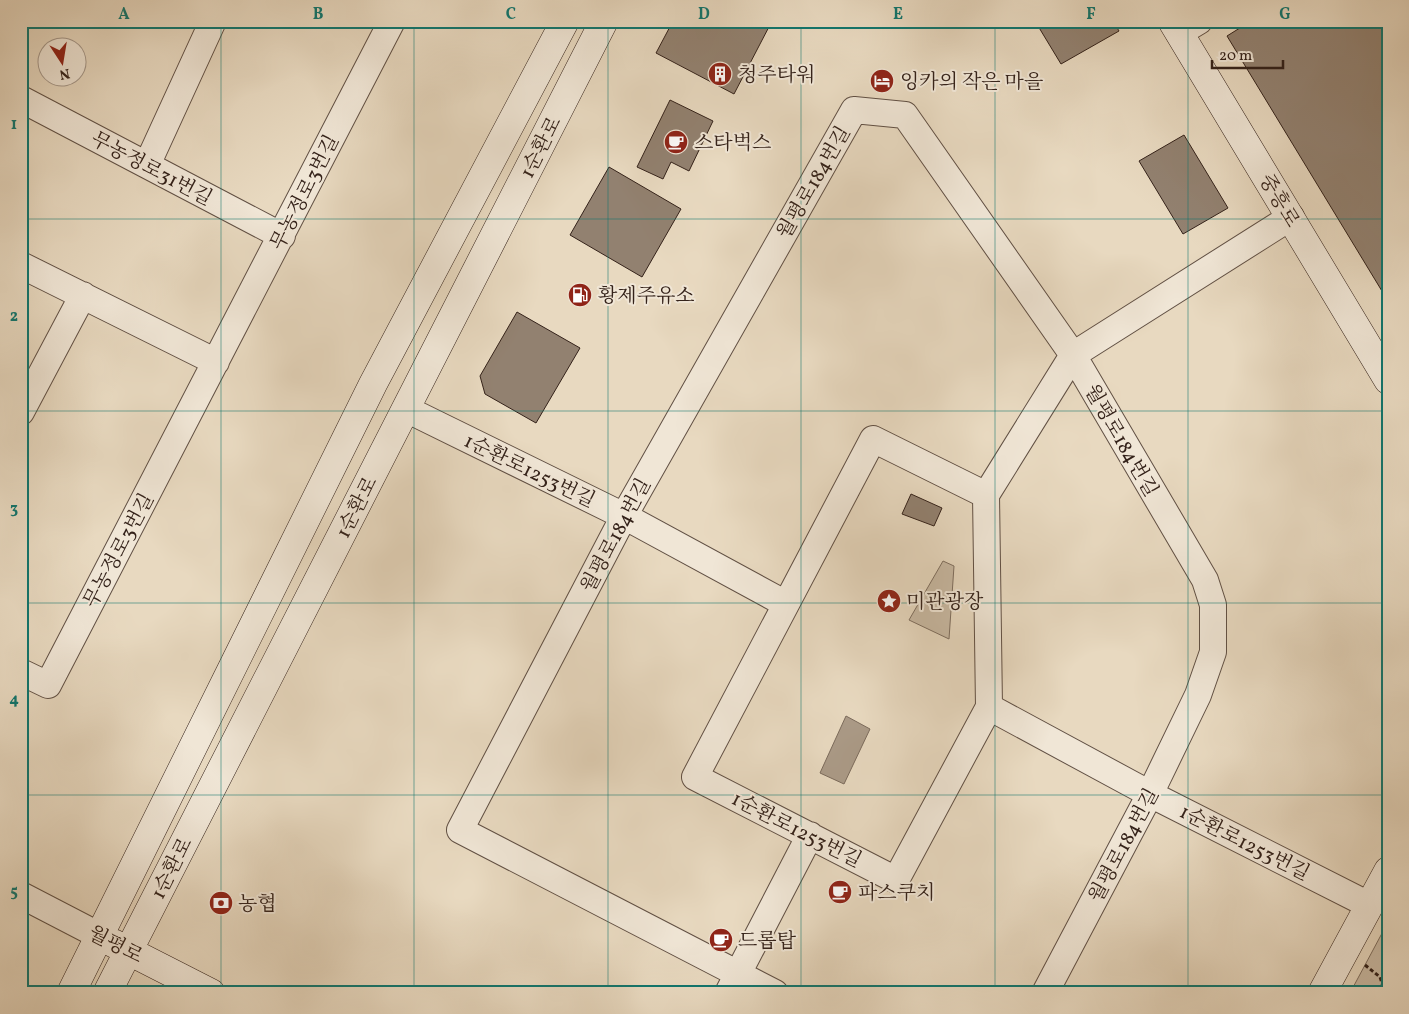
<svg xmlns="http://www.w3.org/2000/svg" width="1409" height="1014" font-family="Vollkorn,'Noto Serif KR',serif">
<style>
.green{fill:#c9baa4;stroke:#7e6e5f}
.water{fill:#ab9b88;stroke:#7b6b5c}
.building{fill:#928170;stroke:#34221a}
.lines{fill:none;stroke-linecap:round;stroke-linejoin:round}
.street-casing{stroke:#615044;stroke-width:28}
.secondary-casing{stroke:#34221a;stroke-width:29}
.path{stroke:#34221a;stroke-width:3;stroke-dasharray:4 2.5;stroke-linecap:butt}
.street{stroke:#f0e6d6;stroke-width:26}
.secondary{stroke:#f0e6d6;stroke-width:28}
.grid{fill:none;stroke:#0f766e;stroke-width:1;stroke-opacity:0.55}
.labels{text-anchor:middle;stroke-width:4;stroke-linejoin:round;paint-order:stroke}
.poi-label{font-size:20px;fill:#34221a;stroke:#f0e6d6;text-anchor:start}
.street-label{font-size:20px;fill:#34221a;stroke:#f0e6d6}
.neatline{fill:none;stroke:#0f766e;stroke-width:2}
.grid-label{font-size:16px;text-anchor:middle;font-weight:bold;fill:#0f766e}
</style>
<rect width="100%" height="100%" fill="#e8d9c0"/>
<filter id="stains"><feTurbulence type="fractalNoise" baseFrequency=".004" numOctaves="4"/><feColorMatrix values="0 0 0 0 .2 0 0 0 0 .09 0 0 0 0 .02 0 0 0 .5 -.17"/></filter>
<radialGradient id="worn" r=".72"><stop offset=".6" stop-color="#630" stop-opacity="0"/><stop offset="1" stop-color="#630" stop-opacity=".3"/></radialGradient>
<!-- green -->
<path class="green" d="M943 561 954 566 949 639 909 620Z
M1388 922V993H1350Z"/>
<!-- water -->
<path class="water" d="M846 716 870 729 844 784 820 773Z"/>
<!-- building -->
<path class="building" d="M673 21H772L734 94 656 53Z
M1035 21H1113L1119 31 1061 64Z
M1251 21H1388V301L1227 36Z
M670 100 713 121 689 171 671 162 663 179 637 167Z
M1184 135 1228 208 1183 234 1139 161Z
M609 167 681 209 642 277 570 235Z
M517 312 580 348 536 423 485 394 480 376Z
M911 494 942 508 934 526 902 514Z"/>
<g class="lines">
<!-- street casing -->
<g class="street-casing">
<path id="street" d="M1179 33 1199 21
M21 99 282 236
M147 165 213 21
M21 265 216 362
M406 409 624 516 786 604
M21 412 83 295
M873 439 986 495 989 707 896 880 695 777Z
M986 495 1073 355 1291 217
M21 672 48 685 392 21
M989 707 1150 794 1369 905
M21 895 100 936
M728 993 810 835
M775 993 460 830 624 516 854 110 905 115 1073 355 1205 580 1213 605V652L1198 695 1150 794 1045 993"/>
</g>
<!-- secondary casing -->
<g class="secondary-casing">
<path id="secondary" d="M1172 21 1388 380
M113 943 211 993
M71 993 373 384 565 21
M107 993 604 21
M1322 993 1388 871"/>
</g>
<!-- path -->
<path class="path" d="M1365 965 1380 977 1385 993"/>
<!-- street -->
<use href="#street" class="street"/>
<!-- secondary -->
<use href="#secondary" class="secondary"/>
</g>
<!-- grid -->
<path class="grid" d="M221 21V993M414 21V993M608 21V993M801 21V993M995 21V993M1188 21V993M21 219H1388M21 411H1388M21 603H1388M21 795H1388"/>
<!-- icons -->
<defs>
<g id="building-disc" transform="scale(1.25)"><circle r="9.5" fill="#8f2418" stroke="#f0e6d6"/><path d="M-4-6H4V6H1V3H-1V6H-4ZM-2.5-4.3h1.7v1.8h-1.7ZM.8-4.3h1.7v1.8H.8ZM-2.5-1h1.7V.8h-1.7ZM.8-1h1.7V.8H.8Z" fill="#fff"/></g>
<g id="hotel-disc" transform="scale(1.25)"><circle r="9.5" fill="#8f2418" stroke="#f0e6d6"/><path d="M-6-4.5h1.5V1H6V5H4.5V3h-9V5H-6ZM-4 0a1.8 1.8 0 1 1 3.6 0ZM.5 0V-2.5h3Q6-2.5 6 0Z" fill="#fff"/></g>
<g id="cafe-disc" transform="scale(1.25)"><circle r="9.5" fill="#8f2418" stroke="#f0e6d6"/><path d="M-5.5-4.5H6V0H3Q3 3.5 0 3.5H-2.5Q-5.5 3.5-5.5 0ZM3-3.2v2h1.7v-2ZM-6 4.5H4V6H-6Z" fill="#fff"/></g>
<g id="fuel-disc" transform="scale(1.25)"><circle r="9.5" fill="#8f2418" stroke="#f0e6d6"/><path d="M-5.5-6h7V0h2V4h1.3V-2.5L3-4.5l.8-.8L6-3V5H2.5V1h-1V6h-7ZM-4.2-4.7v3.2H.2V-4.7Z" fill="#fff"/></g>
<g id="sight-disc" transform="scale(1.25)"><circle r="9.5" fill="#8f2418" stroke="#f0e6d6"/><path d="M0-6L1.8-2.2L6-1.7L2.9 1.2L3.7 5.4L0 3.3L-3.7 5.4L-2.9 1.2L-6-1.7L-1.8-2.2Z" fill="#fff"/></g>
<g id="bank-disc" transform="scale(1.25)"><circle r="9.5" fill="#8f2418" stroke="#f0e6d6"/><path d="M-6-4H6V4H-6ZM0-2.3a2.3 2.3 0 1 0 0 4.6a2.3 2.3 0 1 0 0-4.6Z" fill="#fff"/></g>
</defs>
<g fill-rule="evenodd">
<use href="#building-disc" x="720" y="74"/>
<use href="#hotel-disc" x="882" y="81"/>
<use href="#cafe-disc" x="676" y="142"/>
<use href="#fuel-disc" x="580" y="295"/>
<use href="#sight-disc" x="889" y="601"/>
<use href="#cafe-disc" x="840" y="892"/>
<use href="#bank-disc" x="221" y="903"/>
<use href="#cafe-disc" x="721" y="940"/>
</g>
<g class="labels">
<!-- poi labels -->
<g class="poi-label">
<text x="738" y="81">청주타워</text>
<text x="900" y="88">잉카의 작은 마을</text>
<text x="694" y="149">스타벅스</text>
<text x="598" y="302">황제주유소</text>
<text x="906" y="608">미관광장</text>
<text x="858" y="899">파스쿠치</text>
<text x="238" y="910">농협</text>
<text x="738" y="947">드롭탑</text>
</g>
<!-- street labels -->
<g class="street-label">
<text transform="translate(540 147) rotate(-63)" y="7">1순환로</text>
<text transform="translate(152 168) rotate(28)" y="7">무농정로31번길</text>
<text transform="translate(813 182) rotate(-60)" y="7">월평로184번길</text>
<text transform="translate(304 192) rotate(-63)" y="7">무농정로3번길</text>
<text transform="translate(1280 200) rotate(59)" y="7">중흥로</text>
<text transform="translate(1122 440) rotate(60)" y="7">월평로184번길</text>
<text transform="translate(530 470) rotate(26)" y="7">1순환로1253번길</text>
<text transform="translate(356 507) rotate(-63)" y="7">1순환로</text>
<text transform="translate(615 535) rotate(-62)" y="7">월평로184번길</text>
<text transform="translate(118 550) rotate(-62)" y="7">무농정로3번길</text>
<text transform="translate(797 829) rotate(27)" y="7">1순환로1253번길</text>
<text transform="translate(1245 842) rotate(27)" y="7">1순환로1253번길</text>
<text transform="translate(1123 845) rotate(-62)" y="7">월평로184번길</text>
<text transform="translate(171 868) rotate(-63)" y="7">1순환로</text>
<text transform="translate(116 944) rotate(27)" y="7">월평로</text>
</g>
</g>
<!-- margin -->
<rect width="1409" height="1014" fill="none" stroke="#e8d9c0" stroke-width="55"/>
<!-- north arrow -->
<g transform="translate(62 62) rotate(168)"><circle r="24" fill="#f0e6d6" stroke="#a5988b"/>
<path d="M0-4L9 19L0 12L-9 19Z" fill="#8f2418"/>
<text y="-8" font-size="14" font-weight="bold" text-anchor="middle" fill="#34221a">N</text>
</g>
<!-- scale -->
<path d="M1212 60v8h71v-8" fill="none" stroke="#34221a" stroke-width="2.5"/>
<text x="1219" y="60" font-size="15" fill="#34221a" stroke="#f0e6d6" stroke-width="4" paint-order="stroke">20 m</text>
<rect x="28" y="28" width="1354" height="958" class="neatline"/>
<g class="grid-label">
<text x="124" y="19">A</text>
<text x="318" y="19">B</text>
<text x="511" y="19">C</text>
<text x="704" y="19">D</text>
<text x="898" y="19">E</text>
<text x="1091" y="19">F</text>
<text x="1285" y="19">G</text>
<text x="14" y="129">1</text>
<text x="14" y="321">2</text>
<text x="14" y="513">3</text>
<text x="14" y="704">4</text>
<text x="14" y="896">5</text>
</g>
<rect width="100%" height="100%" filter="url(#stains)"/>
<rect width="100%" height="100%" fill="url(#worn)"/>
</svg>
